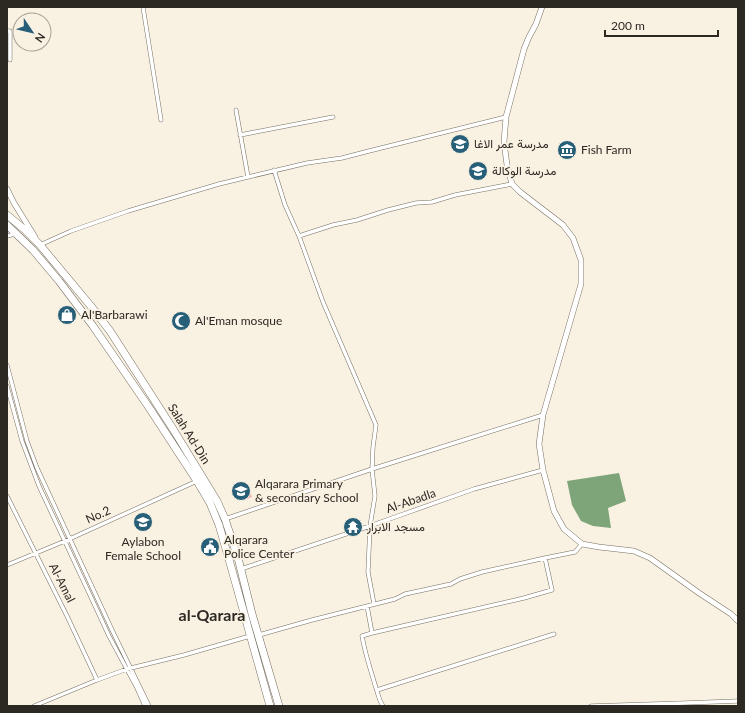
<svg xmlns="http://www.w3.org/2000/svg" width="745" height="713" font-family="Lato,Vazirmatn,sans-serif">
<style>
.green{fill:#f5b7b2}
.water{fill:#7ea57a}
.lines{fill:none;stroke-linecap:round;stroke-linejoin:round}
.street-casing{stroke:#766f62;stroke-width:4.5}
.secondary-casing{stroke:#766f62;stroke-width:6}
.highway-casing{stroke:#766f62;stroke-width:8}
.street{stroke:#fff;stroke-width:3.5}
.secondary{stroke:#fff;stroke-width:5}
.highway{stroke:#fff;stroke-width:7}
.labels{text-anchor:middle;stroke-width:3.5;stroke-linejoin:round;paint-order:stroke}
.poi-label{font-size:12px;fill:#2c2923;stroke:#f9f1e2;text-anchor:start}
.street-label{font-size:12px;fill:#2c2923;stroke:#f9f1e2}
.district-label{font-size:16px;font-weight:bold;fill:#2c2923;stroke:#f9f1e2}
</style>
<rect width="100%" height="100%" fill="#f9f1e2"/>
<!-- green -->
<path class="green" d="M246 482 252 497 242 501 237 485Z"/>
<!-- water -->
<path class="water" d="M619 473 626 501 608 508 611 528 593 526 581 521 572 505 567 481Z"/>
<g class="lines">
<!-- street casing -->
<g class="street-casing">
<path id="street" d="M143 7 161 120
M7 31H10V60
M236 110 248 177
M240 135 333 117
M274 170 285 205 299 236 323 302 376 425 373 447 372 469 375 496 370 526 368 572 374 604
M7 236 15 234
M299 236 333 225 357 220 388 210 416 203 432 202 455 195 512 184
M40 245 71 231 128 211 219 184 248 177 307 163 342 158 369 151 506 117
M7 365 27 441 37 468 112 630 149 706
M7 386 22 441 39 486 97 610 109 636 137 688 145 706
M7 496 67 616 97 680
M225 519 372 469 543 415
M545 558 575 552 582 544
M7 565 65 541 197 481
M241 569 370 526 398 516 474 489 543 470
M367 606 372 633 362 636C365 654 371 671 376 688 379 696 378 699 383 706
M259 635 312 620 395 599 405 594 451 584 460 579 482 572 545 558 552 590 524 598 372 633
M377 690 554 634
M34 706 97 680 127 669 184 655 250 636
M591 706 685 703 738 701"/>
</g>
<!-- secondary casing -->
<g class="secondary-casing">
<path id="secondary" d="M542 7 536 24 529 37 524 49 506 117 504 142 507 165 512 184 520 192 563 225 573 238 581 260V284L543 415 539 444 543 470 554 511 564 529 582 544 599 547 634 551 650 558 699 593 731 614 738 621
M7 189 14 203 35 237"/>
</g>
<!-- highway casing -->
<g class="highway-casing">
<path id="highway" d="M7 215 24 229 40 245 90 305 110 331 173 429 217 501 225 519 238 558 252 614 279 706
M7 225 33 250 59 281 93 326 148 406 197 481 210 503 219 525 230 563 270 706"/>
</g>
<!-- street -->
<use href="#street" class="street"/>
<!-- secondary -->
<use href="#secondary" class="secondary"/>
<!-- highway -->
<use href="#highway" class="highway"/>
</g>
<!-- icons -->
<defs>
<g id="school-disc" transform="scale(1)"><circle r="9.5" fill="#275f79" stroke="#f9f1e2"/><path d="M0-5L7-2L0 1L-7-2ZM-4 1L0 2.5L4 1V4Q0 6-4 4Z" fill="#fff"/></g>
<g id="museum-disc" transform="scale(1)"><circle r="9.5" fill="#275f79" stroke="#f9f1e2"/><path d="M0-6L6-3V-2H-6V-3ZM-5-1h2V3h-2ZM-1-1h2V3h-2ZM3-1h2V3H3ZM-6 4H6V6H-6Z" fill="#fff"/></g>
<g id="shop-disc" transform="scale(1)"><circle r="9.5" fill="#275f79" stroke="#f9f1e2"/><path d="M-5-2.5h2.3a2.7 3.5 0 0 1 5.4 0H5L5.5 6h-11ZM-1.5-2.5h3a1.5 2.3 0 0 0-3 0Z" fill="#fff"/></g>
<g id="mosque-disc" transform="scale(1)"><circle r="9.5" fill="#275f79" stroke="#f9f1e2"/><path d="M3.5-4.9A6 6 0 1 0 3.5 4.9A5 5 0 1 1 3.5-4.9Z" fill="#fff"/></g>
<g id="temple-disc" transform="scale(1)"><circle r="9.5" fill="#275f79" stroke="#f9f1e2"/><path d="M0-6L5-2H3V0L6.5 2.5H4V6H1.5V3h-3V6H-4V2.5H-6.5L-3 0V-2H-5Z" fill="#fff"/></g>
<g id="civic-disc" transform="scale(1)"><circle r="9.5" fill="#275f79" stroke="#f9f1e2"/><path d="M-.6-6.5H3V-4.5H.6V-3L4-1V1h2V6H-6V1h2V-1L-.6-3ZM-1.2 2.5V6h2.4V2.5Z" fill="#fff"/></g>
</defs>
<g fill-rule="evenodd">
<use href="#school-disc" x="460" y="144"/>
<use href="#museum-disc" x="567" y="150"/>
<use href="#school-disc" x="478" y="171"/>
<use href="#shop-disc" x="67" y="315"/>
<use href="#mosque-disc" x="181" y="321"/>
<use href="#school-disc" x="241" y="491"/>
<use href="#school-disc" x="143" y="522"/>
<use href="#temple-disc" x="353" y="527"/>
<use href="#civic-disc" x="210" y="547"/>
</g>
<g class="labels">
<!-- poi labels -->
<g class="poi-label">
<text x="474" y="148">مدرسة عمر الاغا</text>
<text x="581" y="154">Fish Farm</text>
<text x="492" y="175">مدرسة الوكالة</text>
<text x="81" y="319">Al'Barbarawi</text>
<text x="195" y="325">Al'Eman mosque</text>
<text x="255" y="488">Alqarara Primary<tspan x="255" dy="14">&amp; secondary School</tspan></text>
<text x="367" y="531">مسجد الابرار</text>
<text x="224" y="544">Alqarara<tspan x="224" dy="14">Police Center</tspan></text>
<text x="143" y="546" text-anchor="middle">Aylabon<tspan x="143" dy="14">Female School</tspan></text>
</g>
<!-- street labels -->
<g class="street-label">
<text transform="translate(189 434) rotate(58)" y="4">Salah Ad-Din</text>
<text transform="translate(411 501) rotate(-19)" y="4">Al-Abadla</text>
<text transform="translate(98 515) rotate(-24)" y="4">No.2</text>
<text transform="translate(62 583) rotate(63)" y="4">Al-Amal</text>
</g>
<!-- district labels -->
<g class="district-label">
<text x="212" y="621">al-Qarara</text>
</g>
</g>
<!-- border -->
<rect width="745" height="713" fill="none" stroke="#2c2923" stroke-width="16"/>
<!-- north arrow -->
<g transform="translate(32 32) rotate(125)"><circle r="19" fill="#f9f1e2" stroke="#a7a196"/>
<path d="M0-3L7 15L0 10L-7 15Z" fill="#275f79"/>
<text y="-6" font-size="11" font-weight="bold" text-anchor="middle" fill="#2c2923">N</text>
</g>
<!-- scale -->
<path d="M605 30v6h113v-6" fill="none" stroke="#2c2923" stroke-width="2"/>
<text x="611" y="30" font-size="12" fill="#2c2923" stroke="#f9f1e2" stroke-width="3" paint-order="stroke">200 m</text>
</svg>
